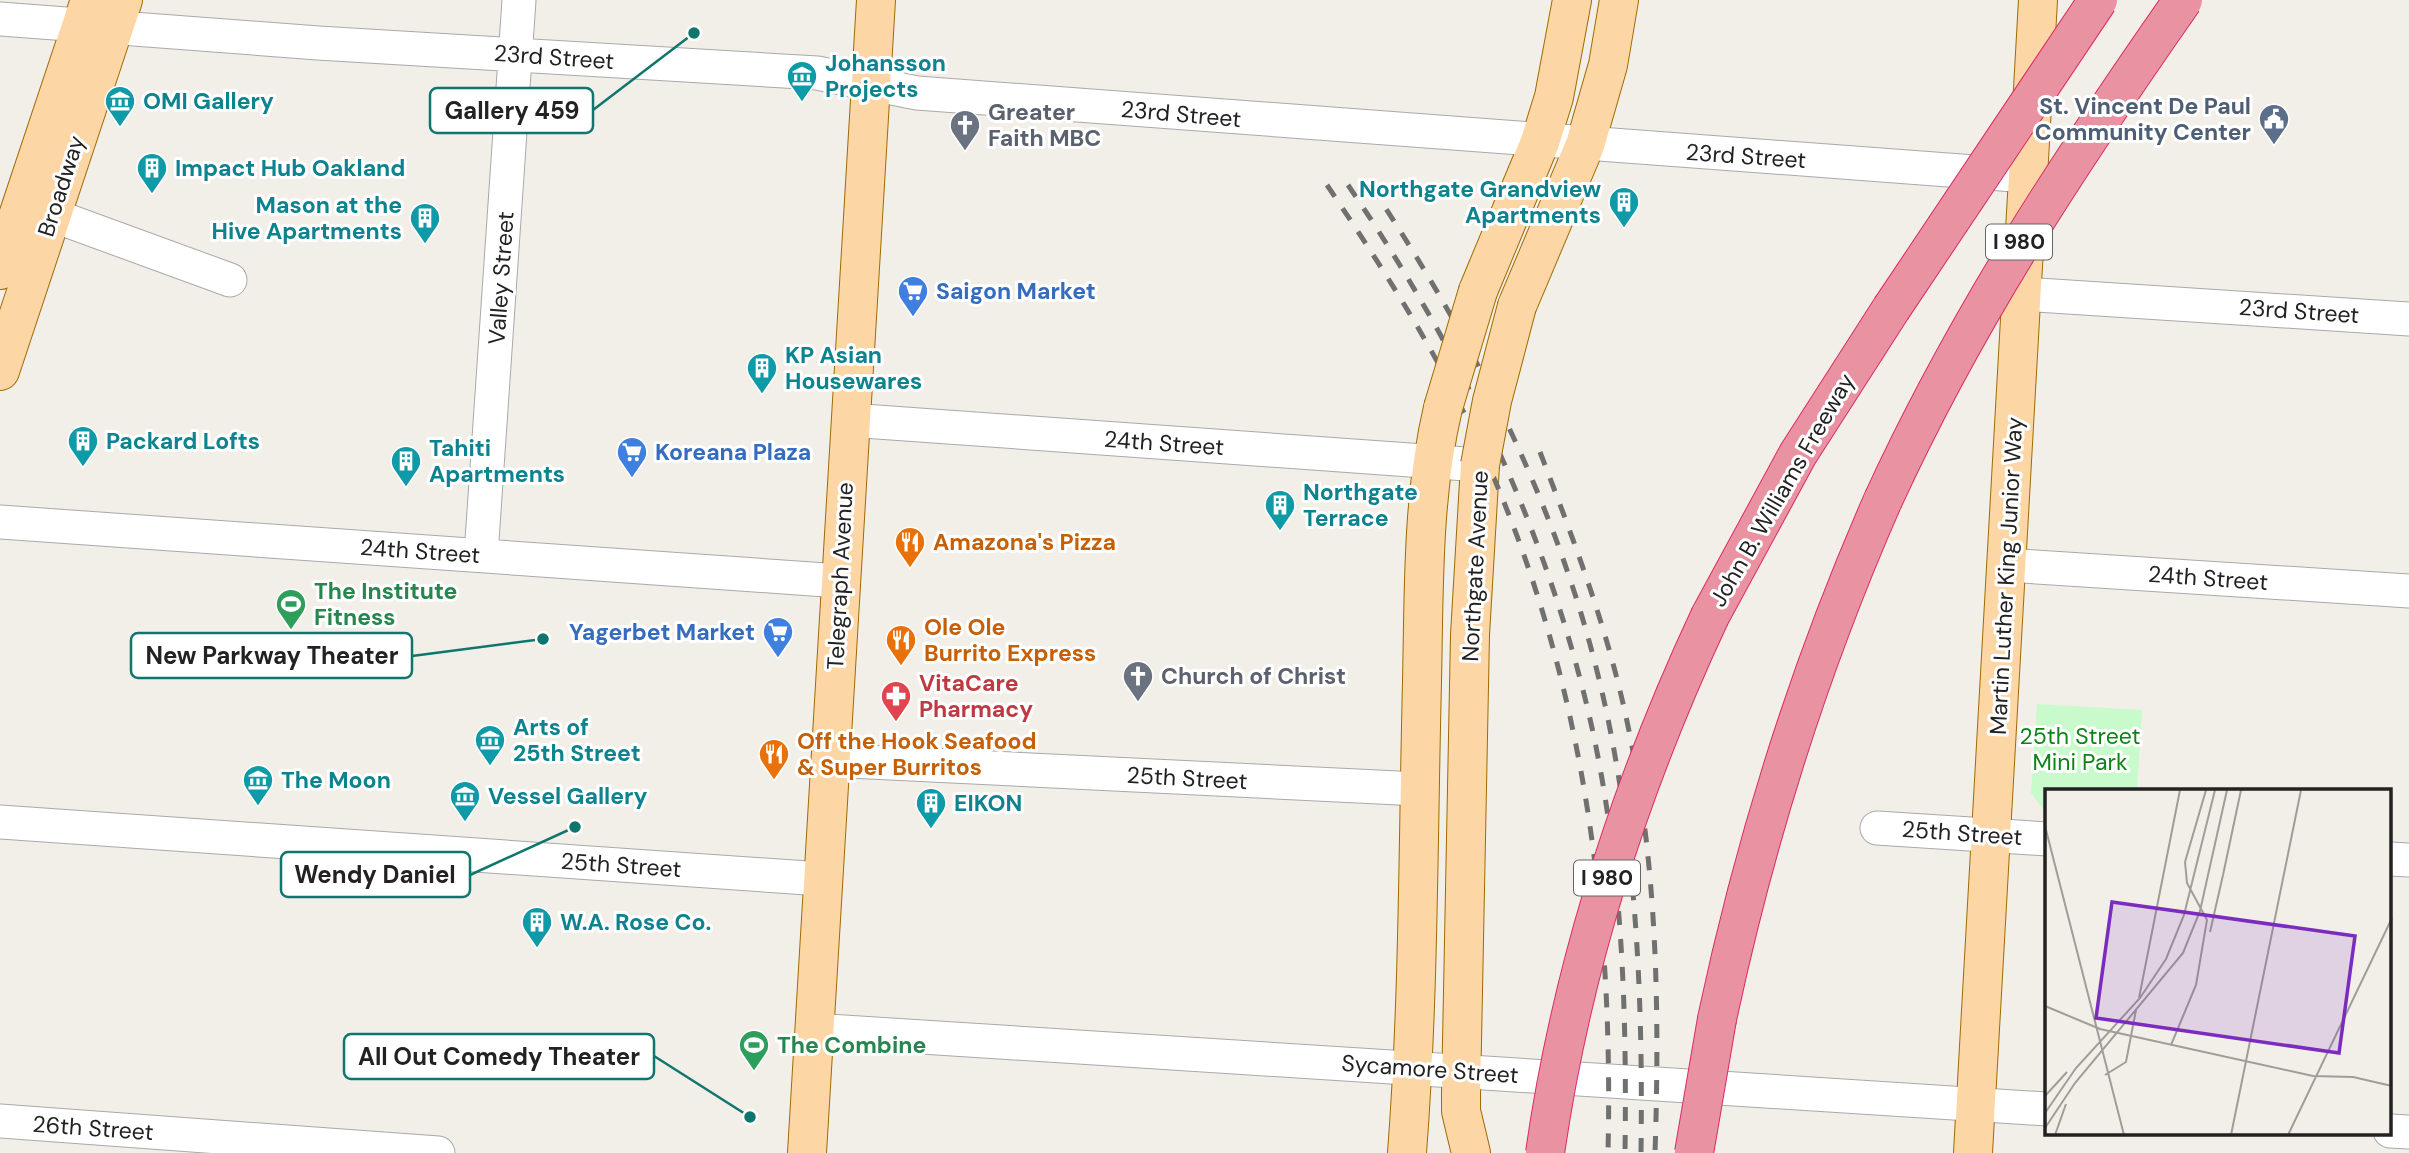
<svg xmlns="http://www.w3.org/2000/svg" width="2409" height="1153" font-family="'DM Sans',sans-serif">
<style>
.park{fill:#c8facc}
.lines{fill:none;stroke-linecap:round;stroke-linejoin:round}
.minor-casing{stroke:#a9a9a9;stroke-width:35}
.major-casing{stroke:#a06b00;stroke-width:40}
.highway-casing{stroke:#dc2a67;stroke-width:40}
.minor{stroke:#fff;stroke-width:33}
.major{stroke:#fcd6a4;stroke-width:38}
.highway{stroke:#e892a2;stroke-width:38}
.rail{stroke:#707070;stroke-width:5;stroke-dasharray:14 14;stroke-linecap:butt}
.major-bridge-casing{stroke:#a06b00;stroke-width:40;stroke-linecap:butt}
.highway-bridge-casing{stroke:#dc2a67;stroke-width:40;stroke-linecap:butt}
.major-bridge{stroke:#fcd6a4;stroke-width:38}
.highway-bridge{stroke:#e892a2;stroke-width:38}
.labels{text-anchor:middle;stroke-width:6;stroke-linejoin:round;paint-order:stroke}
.shield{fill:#fff;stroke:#646464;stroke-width:2}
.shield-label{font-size:21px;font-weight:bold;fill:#222}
.street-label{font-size:23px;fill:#222;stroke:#fff}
.culture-label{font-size:23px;font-weight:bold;fill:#0d838f;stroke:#fff;text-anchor:start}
.service-label{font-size:23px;font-weight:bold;fill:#4e5e75;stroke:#fff;text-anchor:end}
.worship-label{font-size:23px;font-weight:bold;fill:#5b616d;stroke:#fff;text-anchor:start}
.shop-label{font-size:23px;font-weight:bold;fill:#366cbe;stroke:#fff;text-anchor:start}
.food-label{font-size:23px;font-weight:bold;fill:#c56008;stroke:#fff;text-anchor:start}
.leisure-label{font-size:23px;font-weight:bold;fill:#27864d;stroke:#fff;text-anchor:start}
.health-label{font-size:23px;font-weight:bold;fill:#be3a42;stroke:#fff;text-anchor:start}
.park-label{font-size:23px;fill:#0c8416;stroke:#fff}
.inset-road{fill:none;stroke:#9f9d99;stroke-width:2}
.view{fill:#7b2cbf;fill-opacity:0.15;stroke:#7b2cbf;stroke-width:3.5}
.inset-edge{fill:none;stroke:#222;stroke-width:3.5}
.leader{fill:none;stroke:#0f766e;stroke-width:2.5}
.callout-dot{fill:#0f766e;stroke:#fff;stroke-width:2.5}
.callout{fill:#fff;stroke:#0f766e;stroke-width:2.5}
.callout-label{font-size:24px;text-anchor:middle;font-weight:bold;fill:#222}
</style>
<rect width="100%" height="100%" fill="#f2efe9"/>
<!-- park -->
<path class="park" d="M2037 704 2142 710 2137 791H2047V808H2042L2031 793Z"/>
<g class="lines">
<!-- minor casing -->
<g class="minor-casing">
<path id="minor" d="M0 19 318 43 817 73 917 93 2028 176
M52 215 230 280
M2022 294 2409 319
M849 420 1480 465
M0 522 840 581
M481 555 519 0
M2006 565 2409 591
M829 760 1419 789
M0 822 822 879
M1877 828 2047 839
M2390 859 2409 860
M813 1030 2047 1109
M0 1121 438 1153
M2390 1131 2409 1132"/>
</g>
<!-- major casing -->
<g class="major-casing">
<path id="major" d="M0 270 90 0
M1478 291 1540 142 1554 97 1572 0
M1517 306 1585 145 1608 65 1619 0
M0 371 123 0
M807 1153 876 0
M1407 1153C1419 996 1418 839 1422 682 1424 590 1422 497 1443 408
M1471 1153 1461 1111V1093L1470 635 1480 465
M1973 1153 2038 0"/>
</g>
<!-- highway casing -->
<g class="highway-casing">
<path id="highway" d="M1710 616 1798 454 1891 309
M1717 1019C1755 840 1809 668 1883 500"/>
</g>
<!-- minor -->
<use href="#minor" class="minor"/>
<!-- major -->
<use href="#major" class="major"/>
<!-- highway -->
<use href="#highway" class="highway"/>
<!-- rail -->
<path class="rail" d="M1327 185C1378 261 1428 338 1468 421 1580 652 1614 899 1608 1153
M1348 185C1457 345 1541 517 1587 706 1622 852 1627 1004 1625 1153
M1371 186C1477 345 1564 518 1605 705 1637 852 1643 1003 1641 1153
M1540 452C1571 533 1602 614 1622 699 1657 848 1660 1001 1655 1153"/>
<!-- major-bridge casing -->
<g class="major-bridge-casing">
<path id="major-bridge" d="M1443 408 1478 291
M1480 465 1492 401 1517 306"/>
</g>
<!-- highway-bridge casing -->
<g class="highway-bridge-casing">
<path id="highway-bridge" d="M1891 309 2098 0
M1883 500C1966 319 2069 163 2183 0
M1545 1153C1572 966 1630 787 1710 616
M1694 1153 1717 1019"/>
</g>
<!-- major-bridge -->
<use href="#major-bridge" class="major-bridge"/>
<!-- highway-bridge -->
<use href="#highway-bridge" class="highway-bridge"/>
</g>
<!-- icons -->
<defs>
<g id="museum-pin" transform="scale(1.575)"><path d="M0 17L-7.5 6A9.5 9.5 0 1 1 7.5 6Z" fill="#0f9aa8" stroke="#fff"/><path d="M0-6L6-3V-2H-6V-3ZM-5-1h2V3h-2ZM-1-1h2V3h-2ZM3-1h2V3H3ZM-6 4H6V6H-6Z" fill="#fff"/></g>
<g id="civic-pin" transform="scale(1.575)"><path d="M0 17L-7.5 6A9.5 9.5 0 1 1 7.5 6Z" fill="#5c6f8a" stroke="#fff"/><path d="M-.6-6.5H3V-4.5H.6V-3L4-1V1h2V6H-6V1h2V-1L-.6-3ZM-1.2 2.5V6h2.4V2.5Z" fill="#fff"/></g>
<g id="church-pin" transform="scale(1.575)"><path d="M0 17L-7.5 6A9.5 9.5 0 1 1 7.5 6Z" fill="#6b7280" stroke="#fff"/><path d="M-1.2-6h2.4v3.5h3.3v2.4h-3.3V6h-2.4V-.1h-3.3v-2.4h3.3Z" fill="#fff"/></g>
<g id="building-pin" transform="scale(1.575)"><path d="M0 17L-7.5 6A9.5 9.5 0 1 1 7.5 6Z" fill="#0f9aa8" stroke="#fff"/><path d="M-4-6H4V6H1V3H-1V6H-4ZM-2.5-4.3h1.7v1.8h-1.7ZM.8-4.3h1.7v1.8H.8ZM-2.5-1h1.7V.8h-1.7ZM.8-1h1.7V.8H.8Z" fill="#fff"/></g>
<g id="supermarket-pin" transform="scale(1.575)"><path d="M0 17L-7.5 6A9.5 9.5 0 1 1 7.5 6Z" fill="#3f7fe0" stroke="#fff"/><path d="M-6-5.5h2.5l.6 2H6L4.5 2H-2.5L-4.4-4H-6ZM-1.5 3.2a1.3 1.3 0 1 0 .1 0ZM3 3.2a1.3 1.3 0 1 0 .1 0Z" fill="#fff"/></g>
<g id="restaurant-pin" transform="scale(1.575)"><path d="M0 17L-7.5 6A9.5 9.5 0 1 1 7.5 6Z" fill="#e8710a" stroke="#fff"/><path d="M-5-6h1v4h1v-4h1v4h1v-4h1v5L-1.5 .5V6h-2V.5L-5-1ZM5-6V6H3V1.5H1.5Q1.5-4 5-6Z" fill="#fff"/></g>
<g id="stadium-pin" transform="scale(1.575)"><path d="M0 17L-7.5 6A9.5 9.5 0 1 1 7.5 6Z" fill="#2e9e5b" stroke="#fff"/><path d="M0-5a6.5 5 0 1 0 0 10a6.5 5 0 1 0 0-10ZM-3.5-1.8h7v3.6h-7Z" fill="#fff"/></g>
<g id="pharmacy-pin" transform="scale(1.575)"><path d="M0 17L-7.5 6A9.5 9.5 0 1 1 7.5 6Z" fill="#e0444e" stroke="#fff"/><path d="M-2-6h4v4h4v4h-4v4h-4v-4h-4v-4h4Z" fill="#fff"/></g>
</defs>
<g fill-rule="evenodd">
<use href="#museum-pin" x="802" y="76"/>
<use href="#museum-pin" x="120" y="101"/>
<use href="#civic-pin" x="2274" y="119"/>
<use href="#church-pin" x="965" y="125"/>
<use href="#building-pin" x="152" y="168"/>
<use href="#building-pin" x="1624" y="202"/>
<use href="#building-pin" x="425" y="218"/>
<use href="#supermarket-pin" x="913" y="291"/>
<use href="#building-pin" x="762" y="368"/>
<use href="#building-pin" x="83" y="441"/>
<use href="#supermarket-pin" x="632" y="452"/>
<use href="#building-pin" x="406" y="461"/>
<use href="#building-pin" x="1280" y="505"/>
<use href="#restaurant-pin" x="910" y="542"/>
<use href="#stadium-pin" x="291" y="604"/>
<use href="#supermarket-pin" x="778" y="632"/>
<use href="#restaurant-pin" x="901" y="640"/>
<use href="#church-pin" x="1138" y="676"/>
<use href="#pharmacy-pin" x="896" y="696"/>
<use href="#museum-pin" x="490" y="740"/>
<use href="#restaurant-pin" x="774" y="754"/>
<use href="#museum-pin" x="258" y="780"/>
<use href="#museum-pin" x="465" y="796"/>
<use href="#building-pin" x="931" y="803"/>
<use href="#building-pin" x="537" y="922"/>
<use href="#stadium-pin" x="754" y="1045"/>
</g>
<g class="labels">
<!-- shield labels -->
<g class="shield">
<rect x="1986" y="224.5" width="66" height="35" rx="5"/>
<rect x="1574" y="860.5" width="66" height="35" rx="5"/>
</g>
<g class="shield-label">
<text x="2019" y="249">I 980</text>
<text x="1607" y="885">I 980</text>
</g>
<!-- street labels -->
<g class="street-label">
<text transform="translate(554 57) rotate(4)" y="8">23rd Street</text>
<text transform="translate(1181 114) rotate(5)" y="8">23rd Street</text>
<text transform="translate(1746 156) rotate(4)" y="8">23rd Street</text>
<text transform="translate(61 186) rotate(-72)" y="8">Broadway</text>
<text transform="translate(501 278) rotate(-86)" y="8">Valley Street</text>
<text transform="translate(2299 311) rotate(4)" y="8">23rd Street</text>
<text transform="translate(1164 443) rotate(4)" y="8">24th Street</text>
<text transform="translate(1782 490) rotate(-60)" y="8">John B. Williams Freeway</text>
<text transform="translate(420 551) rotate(4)" y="8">24th Street</text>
<text transform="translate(1475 566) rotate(-87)" y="8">Northgate Avenue</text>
<text transform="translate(840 576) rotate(-87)" y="8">Telegraph Avenue</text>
<text transform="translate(2006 576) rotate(-87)" y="8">Martin Luther King Junior Way</text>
<text transform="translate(2208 578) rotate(4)" y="8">24th Street</text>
<text transform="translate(1187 778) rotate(3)" y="8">25th Street</text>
<text transform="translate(1962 833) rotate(4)" y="8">25th Street</text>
<text transform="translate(621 865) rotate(4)" y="8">25th Street</text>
<text transform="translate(1430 1069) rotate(4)" y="8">Sycamore Street</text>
<text transform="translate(93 1128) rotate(4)" y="8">26th Street</text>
</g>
<!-- culture labels -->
<g class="culture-label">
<text x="825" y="71">Johansson<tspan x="825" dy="26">Projects</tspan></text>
<text x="143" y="109">OMI Gallery</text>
<text x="175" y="176">Impact Hub Oakland</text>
<text x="1601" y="197" text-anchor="end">Northgate Grandview<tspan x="1601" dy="26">Apartments</tspan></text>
<text x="402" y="213" text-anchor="end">Mason at the<tspan x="402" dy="26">Hive Apartments</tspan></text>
<text x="785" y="363">KP Asian<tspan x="785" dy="26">Housewares</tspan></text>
<text x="106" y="449">Packard Lofts</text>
<text x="429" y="456">Tahiti<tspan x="429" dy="26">Apartments</tspan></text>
<text x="1303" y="500">Northgate<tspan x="1303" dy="26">Terrace</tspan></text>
<text x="513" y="735">Arts of<tspan x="513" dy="26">25th Street</tspan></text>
<text x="281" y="788">The Moon</text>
<text x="488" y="804">Vessel Gallery</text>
<text x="954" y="811">EIKON</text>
<text x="560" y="930">W.A. Rose Co.</text>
</g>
<!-- service labels -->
<g class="service-label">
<text x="2251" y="114">St. Vincent De Paul<tspan x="2251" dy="26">Community Center</tspan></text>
</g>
<!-- worship labels -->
<g class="worship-label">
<text x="988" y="120">Greater<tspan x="988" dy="26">Faith MBC</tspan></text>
<text x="1161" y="684">Church of Christ</text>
</g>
<!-- shop labels -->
<g class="shop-label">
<text x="936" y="299">Saigon Market</text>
<text x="655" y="460">Koreana Plaza</text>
<text x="755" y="640" text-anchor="end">Yagerbet Market</text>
</g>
<!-- food labels -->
<g class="food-label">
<text x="933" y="550">Amazona's Pizza</text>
<text x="924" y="635">Ole Ole<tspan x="924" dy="26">Burrito Express</tspan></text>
<text x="797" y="749">Off the Hook Seafood<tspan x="797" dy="26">&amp; Super Burritos</tspan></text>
</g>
<!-- leisure labels -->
<g class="leisure-label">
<text x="314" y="599">The Institute<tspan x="314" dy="26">Fitness</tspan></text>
<text x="777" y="1053">The Combine</text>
</g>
<!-- health labels -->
<g class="health-label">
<text x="919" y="691">VitaCare<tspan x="919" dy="26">Pharmacy</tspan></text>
</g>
<!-- park labels -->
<g class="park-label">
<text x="2080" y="744">25th Street<tspan x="2080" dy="26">Mini Park</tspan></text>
</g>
</g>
<!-- overview -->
<g transform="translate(2045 789)">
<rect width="346" height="346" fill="#f2efe9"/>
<path class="inset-road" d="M0 37 79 346M140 73 161 1M178 86 196 1M165 143 178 86M94 209 135 1M0 217 55 240 268 287 308 288 347 297M126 256 151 196 162 131 142 94 140 73M60 286 81 273 91 221M0 307 22 283M0 324 31 279 95 209 121 170 139 126 170 1M0 339 30 294 138 164 155 122 182 1M10 346 21 315M186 346 256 1M243 346 347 129"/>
<path class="view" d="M67 113 310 147 294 264 51 229Z"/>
<rect width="346" height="346" class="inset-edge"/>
</g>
<!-- callouts -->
<path class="leader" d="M694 33L593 110M543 639L412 656M575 827L470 875M750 1117L654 1056"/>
<g class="callout-dot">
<circle cx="694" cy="33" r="7"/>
<circle cx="543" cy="639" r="7"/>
<circle cx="575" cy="827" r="7"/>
<circle cx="750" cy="1117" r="7"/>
</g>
<g class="callout">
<rect x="430" y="88" width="163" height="45" rx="7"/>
<rect x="131" y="633" width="281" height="45" rx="7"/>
<rect x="281" y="852" width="189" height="45" rx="7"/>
<rect x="344" y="1034" width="310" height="45" rx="7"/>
</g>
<g class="callout-label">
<text x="512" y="119">Gallery 459</text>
<text x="272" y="664">New Parkway Theater</text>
<text x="375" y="883">Wendy Daniel</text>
<text x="499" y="1065">All Out Comedy Theater</text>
</g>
</svg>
